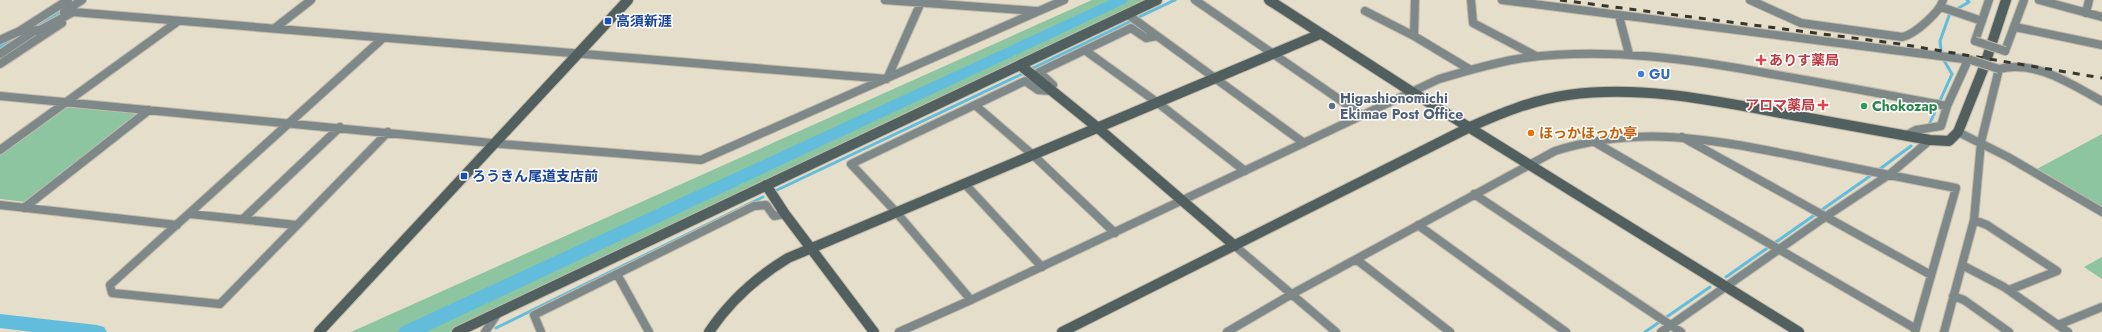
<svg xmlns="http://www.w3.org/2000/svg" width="2102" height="332" font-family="Jost,'Noto Sans JP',sans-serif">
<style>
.green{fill:#8dc5a0}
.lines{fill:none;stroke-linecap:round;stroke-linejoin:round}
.stream{stroke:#62bcdc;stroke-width:3}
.river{fill:#62bcdc;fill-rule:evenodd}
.street-casing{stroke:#c2bbab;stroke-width:10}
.secondary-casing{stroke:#c2bbab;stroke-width:12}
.street{stroke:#7e8888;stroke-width:8}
.secondary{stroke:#51605e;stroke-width:10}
.rail{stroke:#38352d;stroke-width:3;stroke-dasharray:7 7;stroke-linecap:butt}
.street-bridge-casing{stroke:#c2bbab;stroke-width:10;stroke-linecap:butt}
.street-bridge{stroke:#7e8888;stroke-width:8}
.transit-dot{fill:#1a4fb4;stroke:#fff;stroke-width:1.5}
.health-dot{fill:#e0444e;stroke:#fff;stroke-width:1.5}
.shop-dot{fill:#3f7fe0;stroke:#fff;stroke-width:1.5}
.service-dot{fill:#5c6f8a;stroke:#fff;stroke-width:1.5}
.leisure-dot{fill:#2e9e5b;stroke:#fff;stroke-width:1.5}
.food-dot{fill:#e8710a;stroke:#fff;stroke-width:1.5}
.labels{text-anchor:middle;stroke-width:3;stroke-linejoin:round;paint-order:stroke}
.transit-label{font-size:14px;font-weight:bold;fill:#164399;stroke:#fff;text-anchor:start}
.health-label{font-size:14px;font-weight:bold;fill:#be3a42;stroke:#fff;text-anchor:start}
.shop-label{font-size:14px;font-weight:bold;fill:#366cbe;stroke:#fff;text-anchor:start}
.service-label{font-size:14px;font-weight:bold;fill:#4e5e75;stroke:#fff;text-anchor:start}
.leisure-label{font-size:14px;font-weight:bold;fill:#27864d;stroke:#fff;text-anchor:start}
.food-label{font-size:14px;font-weight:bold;fill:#c56008;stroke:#fff;text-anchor:start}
</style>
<rect width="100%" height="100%" fill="#e5decb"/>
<!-- green -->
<path class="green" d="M1092 0H1146L450 332H351Z
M68 105 141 112 26 202 0 199V154Z
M2102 134V210L2035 170Z
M2102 257V279L2084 267Z"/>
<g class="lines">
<!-- stream -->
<path class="stream" d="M1137 18 1175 0
M1033 68 1129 22
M1929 125 1952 74 1939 52 1941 50 1940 41 1950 13 1969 2 1967 0
M1877 171 1911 146
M775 191 1022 74
M1726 277 1873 174
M496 328 763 197
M1645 332 1710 287"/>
<!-- river -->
<path class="river" d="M63 0H80L5 50 0 51V41Z
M1110 0H1128L1126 3 426 332H398L401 327Z
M0 314 97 325 104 327 107 332H32L0 328Z"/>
<!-- street casing -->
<g class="street-casing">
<path id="street" d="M885 0 1036 11
M1195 0 1362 115
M1471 0 1473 23 1536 56
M1502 0 1971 60
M1750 0 1801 23 1902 37C1914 35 1940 12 1943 0
M2039 0 2102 17
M1941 7 1982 21
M1365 11 1414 36 1469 69
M64 12 82 0
M2086 13 2089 0
M1127 14 1304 143
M1619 16 1629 54
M2015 27 2102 45
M275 28 311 0
M21 30 68 0
M1414 36 1415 0
M382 39 110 285 112 293 220 304 388 132
M0 40 22 30 36 31 42 29 73 12 887 79 922 0
M1975 41 1989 0
M1086 51 1158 103 1245 171
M2005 51 2024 0
M0 54 36 30
M0 64 62 23
M0 96 502 144 701 160 1064 0
M975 105 1033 155 1115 233
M1958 132 2008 157 2102 212
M1905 136 1916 130 1941 126 1947 106 1968 60
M1682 137 1931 275
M1591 140 1916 329
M0 150 177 22
M964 183 1042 267
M1474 194 1681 332
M0 205 177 225
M24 208 149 110
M190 214 296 225
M243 219 340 127
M1974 220 1987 225 2057 271 2009 290
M1418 225 1566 332
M1235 246 1336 332
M1357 260 1450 332
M1962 265 2004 287 2068 332
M617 274 649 332
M1953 296 1964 300 2009 332
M971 300 896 212 851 164 1025 81 1038 90 1050 91 1053 85 1039 72 1131 28 1146 38 1157 36
M2058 325 2102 307
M485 332 498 313
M541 332 534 315 754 206 766 205 774 216 785 214
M899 332 971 300 1439 79C1467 71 1495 62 1524 58 1607 47 1690 59 1771 74 1830 84 1888 95 1947 106
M1227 332 1292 294 1555 151C1643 124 1714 140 1801 157 1853 168 1904 178 1956 188L1915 332
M1661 332 1825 217 1890 174 1930 140
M1944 332 1974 220 1981 142 1999 69C2037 60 2070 84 2102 101"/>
</g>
<!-- secondary casing -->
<g class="secondary-casing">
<path id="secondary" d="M1269 0 1412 92 1799 332
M1020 65 1098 128 1235 246
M766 185 785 214 874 332
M319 332 628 0
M457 332 1157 0
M709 332C730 301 755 278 788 258L1320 34
M1062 332 1470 127C1501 113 1533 100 1568 95 1639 85 1711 100 1781 113 1831 122 1880 131 1930 140L1949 141 1958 132 1984 67 2006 0"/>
</g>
<!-- street -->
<use href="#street" class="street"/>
<!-- secondary -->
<use href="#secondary" class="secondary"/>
<!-- rail -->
<path class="rail" d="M1560 0 1900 44 2102 78"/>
<!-- street-bridge casing -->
<g class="street-bridge-casing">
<path id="street-bridge" d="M1975 41 2005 51
M1971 60 1999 69"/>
</g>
<!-- street-bridge -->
<use href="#street-bridge" class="street-bridge"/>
</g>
<!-- markers -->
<g class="transit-dot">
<rect x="604" y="17" width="8" height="8" rx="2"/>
<rect x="460" y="172" width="8" height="8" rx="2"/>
</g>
<g class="health-dot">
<path d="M1759 54h4v4h4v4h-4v4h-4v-4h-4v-4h4z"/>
<path d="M1821 99h4v4h4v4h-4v4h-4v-4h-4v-4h4z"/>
</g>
<circle class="shop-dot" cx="1641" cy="74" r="4"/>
<circle class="service-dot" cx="1332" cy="106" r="4"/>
<circle class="leisure-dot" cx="1864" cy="106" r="4"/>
<circle class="food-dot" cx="1531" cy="133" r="4"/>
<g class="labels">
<!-- transit labels -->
<g class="transit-label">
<text x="616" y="26">高須新涯</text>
<text x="472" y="181">ろうきん尾道支店前</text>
</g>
<!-- health labels -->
<g class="health-label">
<text x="1769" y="65">ありす薬局</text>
<text x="1815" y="110" text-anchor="end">アロマ薬局</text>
</g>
<!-- shop labels -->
<g class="shop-label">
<text x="1649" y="79">GU</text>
</g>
<!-- service labels -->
<g class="service-label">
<text x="1340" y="103">Higashionomichi<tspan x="1340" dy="16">Ekimae Post Office</tspan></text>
</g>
<!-- leisure labels -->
<g class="leisure-label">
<text x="1872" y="111">Chokozap</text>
</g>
<!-- food labels -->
<g class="food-label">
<text x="1539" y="138">ほっかほっか亭</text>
</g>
</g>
</svg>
